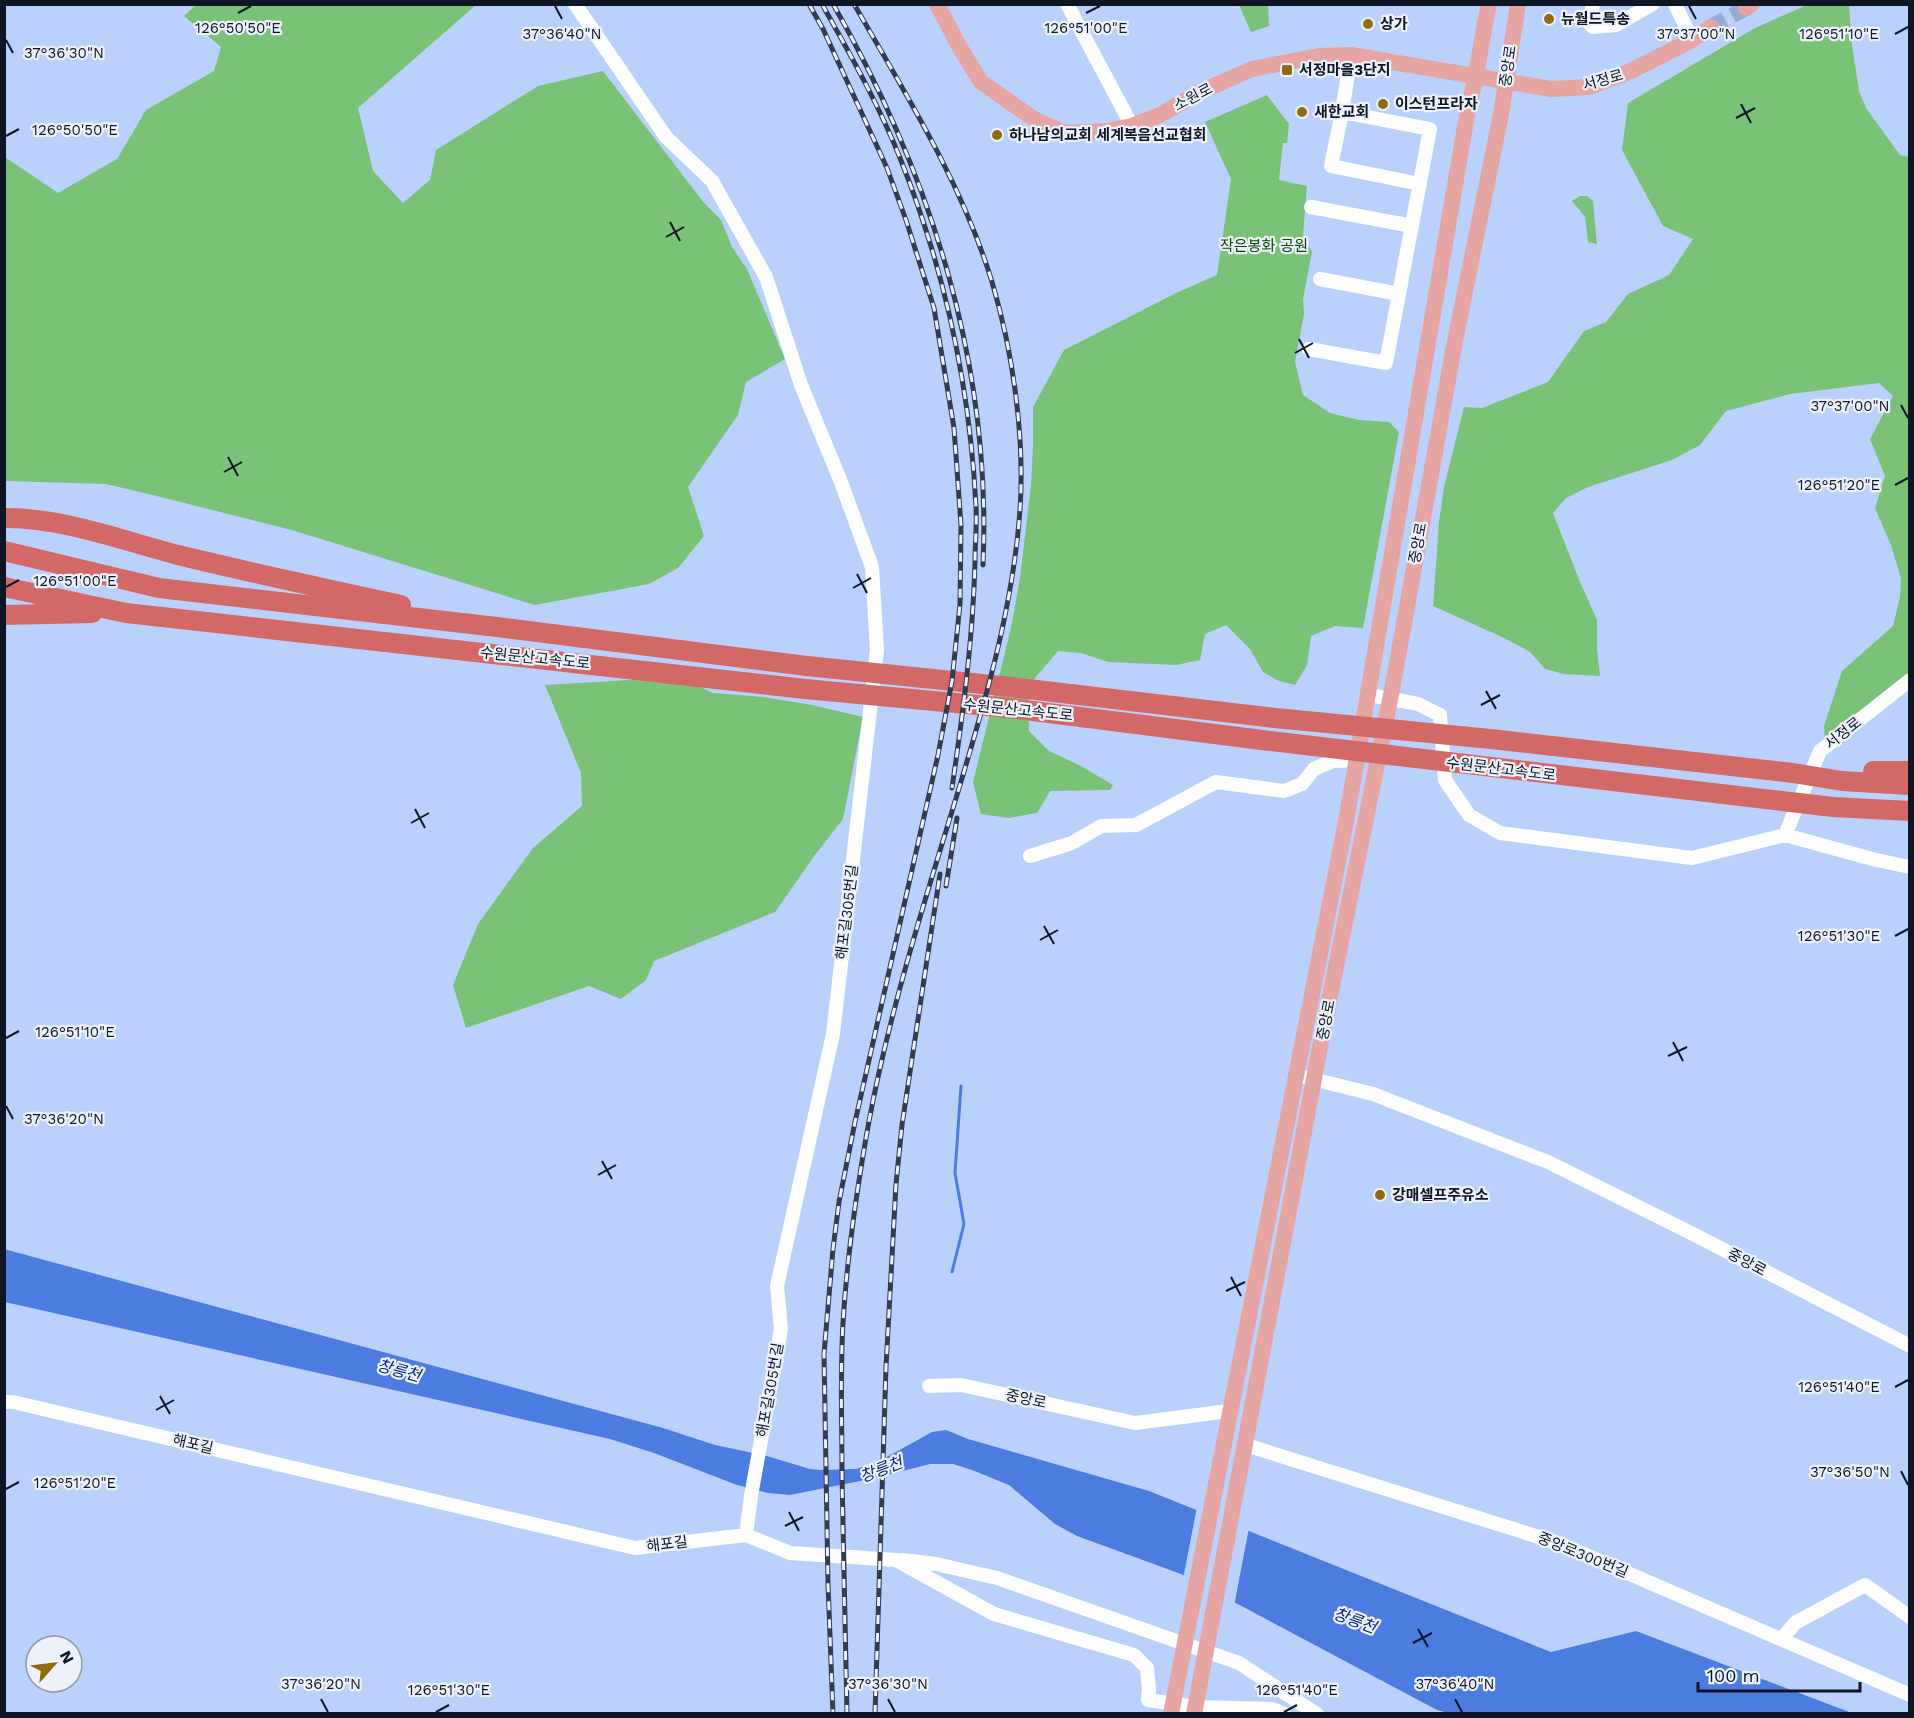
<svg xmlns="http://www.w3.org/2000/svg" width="1914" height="1718" font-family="'Work Sans','Noto Sans KR',sans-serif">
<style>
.green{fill:#7ac278}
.water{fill:#4d7ce1}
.pier{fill:#bad1fe}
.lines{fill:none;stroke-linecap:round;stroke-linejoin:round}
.stream{stroke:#4d7ce1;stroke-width:3}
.major-tunnel{stroke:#98acd3;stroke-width:16;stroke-dasharray:16 8;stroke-linecap:butt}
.minor{stroke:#fff;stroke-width:14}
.major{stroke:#e5a5a3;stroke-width:16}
.highway{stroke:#d36966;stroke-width:20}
.rail-casing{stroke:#313c52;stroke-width:5}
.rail{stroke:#ecf1fa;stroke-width:3;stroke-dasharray:9;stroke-linecap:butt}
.ticks{fill:none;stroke:#0e1626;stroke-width:2}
.poi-dot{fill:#8f6a0f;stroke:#ecf1fa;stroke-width:2}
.labels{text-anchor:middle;stroke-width:4.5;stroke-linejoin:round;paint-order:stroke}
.poi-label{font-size:15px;font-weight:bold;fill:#0e1626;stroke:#ecf1fa;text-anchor:start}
.street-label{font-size:15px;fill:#0e1626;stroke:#ecf1fa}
.park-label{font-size:15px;fill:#004805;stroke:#ecf1fa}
.water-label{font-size:16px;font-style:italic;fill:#02237c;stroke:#ecf1fa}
.ticks-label{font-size:15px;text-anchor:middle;fill:#0e1626;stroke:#ecf1fa;stroke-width:4.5;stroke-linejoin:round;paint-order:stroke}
</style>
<rect width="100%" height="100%" fill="#bad1fe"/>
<!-- green -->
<path class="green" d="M196 5H476L358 108 373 171 403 203 430 180 436 150 538 86 603 71 704 203 721 220 732 247 747 269 785 359 746 382 738 415 688 487 704 536 678 568 649 584 535 605 295 531 161 497 106 484 5 481V157L58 193 117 159 146 110 214 71 221 47 184 16Z
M1239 5H1268L1269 26 1251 32Z
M1807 5H1849L1852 45 1859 91 1866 108 1900 155 1909 157V674L1825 742 1824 726 1842 671 1893 626 1900 597 1901 578 1891 545 1875 508 1885 476 1870 439 1893 396 1879 383 1790 394 1726 411 1700 445 1672 460 1588 487 1566 498 1553 513 1580 582 1597 620V650L1600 676 1564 674 1545 669 1530 652 1504 638 1433 606 1439 522 1444 487 1464 407 1482 408 1548 382 1584 331 1606 322 1628 294 1669 275 1693 239 1663 226 1622 150 1628 103 1755 28Z
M1267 95 1289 124 1287 143H1283L1279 180 1307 186 1303 235 1312 252 1303 299 1304 314 1295 362 1303 395 1330 413 1359 420 1389 422 1399 432 1363 628 1335 626 1311 636 1307 665 1295 685 1279 681 1263 672 1250 649 1226 625 1205 634 1200 660 1176 665 1108 662 1081 653 1058 651 1029 685V731L1049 751 1081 766 1113 785 1110 790 1050 791 1037 813 1009 818 981 814 973 782 1011 628 1020 578 1031 485 1033 446V407L1064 350 1176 293 1217 275 1231 179 1205 122Z
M1580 196H1587L1593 201 1597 244 1588 242 1585 217 1572 201Z
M647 679 693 683 713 693 763 697 812 705 863 717 843 819 815 855 775 912 654 961 646 980 621 999 589 986 466 1028 453 985 478 924 533 848 582 806 581 773 545 685Z"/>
<!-- water -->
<path class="water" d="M4 1249 663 1428 715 1445 767 1456 810 1469 821 1470 856 1469 876 1463 932 1432 946 1430 968 1439 1149 1491 1551 1652 1636 1631 1852 1713H1448L1437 1710 1181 1574 1077 1536 1055 1524 1009 1485 972 1470 953 1464H930L875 1478 790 1495 768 1493 737 1485 654 1453 610 1439 5 1302Z"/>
<!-- pier -->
<path class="pier" d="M1197 1507 1249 1528 1234 1606 1183 1579Z"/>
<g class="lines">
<!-- stream -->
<path class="stream" d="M952 1272 964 1224 955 1173 961 1086"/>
<!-- major-tunnel -->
<path class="major-tunnel" d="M1711 27 1746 8"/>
<!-- minor -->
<path class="minor" d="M575 4 666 137 712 181 766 277 801 385 841 482 872 567 877 650 833 1034 777 1286 781 1329 751 1496 746 1535
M1067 4 1132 126
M1593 4 1590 24 1593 27 1616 25 1653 4
M1675 4 1692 40
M1342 112 1331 166 1420 184
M1311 207 1412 226
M1320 279 1399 294
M1309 349 1386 363 1430 129 1342 112 1351 55
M1369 695 1418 704 1440 715 1445 780 1469 815 1500 833 1692 858 1785 835 1876 860 1910 867
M1785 835 1820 751 1910 680
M1030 856 1072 843 1101 826 1136 825 1216 782 1284 791 1302 784 1314 769 1333 761 1357 760
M1296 1075 1373 1094 1548 1162 1691 1233 1910 1346
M929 1386 961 1385 1135 1423 1229 1411
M4 1402H13L635 1548 746 1535 790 1553 896 1560 994 1614 1134 1655 1147 1668 1149 1689 1148 1700 1195 1707 1272 1709 1284 1714
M1246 1445 1558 1543 1910 1695
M903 1560 936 1564 997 1578 1239 1663 1317 1714
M1782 1639 1795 1623 1865 1585 1910 1617"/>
<!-- major -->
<path class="major" d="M937 4 960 48 981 82 1037 121 1066 133 1106 131 1132 126 1160 115 1202 91 1252 69 1319 56 1351 55 1551 89 1589 87 1631 71 1692 40 1711 27
M1746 8 1752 4
M1171 1714 1347 816 1468 109C1478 74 1481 39 1489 4
M1194 1714 1323 1031 1392 690 1455 341 1501 114 1518 4"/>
<!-- highway -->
<path class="highway" d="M4 518C60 517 124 541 178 555 252 573 327 589 401 605
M4 551 159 588 497 627 807 666 1011 687 1275 718 1491 739 1793 773 1842 781 1910 785
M4 587 126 613 805 689 1009 708 1270 741 1782 801 1833 807 1910 811
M4 615 92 613
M1873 771H1910"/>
<!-- rail casing -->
<g class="rail-casing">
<path id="rail" d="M809 4 823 29 887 168 906 220 934 308 954 428 961 525 960 604 952 681 938 755 855 1122 839 1202 833 1249 824 1354 828 1584 833 1714
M822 4C850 54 879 105 900 158 945 270 970 388 976 507 977 525 975 544 975 562 973 638 963 713 952 788
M833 4C931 175 992 366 983 565
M946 886 957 818
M847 1714C845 1634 843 1554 842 1474 842 1424 840 1373 843 1323 847 1255 857 1188 869 1121 890 1010 924 903 957 795 985 702 1013 608 1020 510 1025 437 1013 352 992 282 962 183 905 93 854 4
M875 1714 886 1367 896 1184 902 1125 940 874"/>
</g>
<!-- rail -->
<use href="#rail" class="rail"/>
</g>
<!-- ticks -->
<path class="ticks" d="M555 6 562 19M1689 6 1696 19M238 13 251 6M1086 13 1100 6M1895 34 1908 27M6 40 13 53M1741 104 1751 123M1736 118 1755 108M6 136 19 129M670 222 680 241M666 237 684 227M1299 339 1309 358M1295 353 1313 343M1901 405 1908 418M228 457 238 476M224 472 242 462M1895 485 1908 478M857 574 867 593M6 587 19 580M853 588 871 578M1486 691 1496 709M1481 705 1500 695M415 809 425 828M411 823 429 813M1044 926 1054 944M1895 936 1908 929M1040 940 1058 930M6 1038 19 1031M1673 1042 1683 1061M1668 1056 1687 1047M6 1106 13 1119M602 1161 612 1179M598 1175 616 1165M1231 1277 1241 1296M1226 1291 1245 1282M1895 1387 1908 1380M160 1396 170 1414M156 1410 174 1400M1901 1471 1908 1485M6 1489 19 1482M789 1512 799 1531M785 1526 803 1517M1418 1629 1428 1647M1413 1643 1432 1633M321 1699 328 1712M888 1699 895 1712M1455 1699 1462 1712M436 1712 449 1705M1284 1712 1297 1705"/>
<!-- markers -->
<g class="poi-dot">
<circle cx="1549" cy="19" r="6"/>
<circle cx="1368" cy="24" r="6"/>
<rect x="1281" y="64" width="12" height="12" rx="3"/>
<circle cx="1383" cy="104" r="6"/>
<circle cx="1302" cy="112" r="6"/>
<circle cx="997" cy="135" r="6"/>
<circle cx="1380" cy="1195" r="6"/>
</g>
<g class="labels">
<!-- poi labels -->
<g class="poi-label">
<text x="1561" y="24">뉴월드특송</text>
<text x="1380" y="29">상가</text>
<text x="1299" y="75">서정마을3단지</text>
<text x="1395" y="109">이스턴프라자</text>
<text x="1314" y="117">새한교회</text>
<text x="1009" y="140">하나남의교회 세계복음선교협회</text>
<text x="1392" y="1200">강매셀프주유소</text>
</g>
<!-- street labels -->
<g class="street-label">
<text transform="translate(1508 66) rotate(-82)" y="5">중앙로</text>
<text transform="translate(1603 80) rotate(-16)" y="5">서정로</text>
<text transform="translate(1193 97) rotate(-28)" y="5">소원로</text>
<text transform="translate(1418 543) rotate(-80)" y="5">중앙로</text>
<text transform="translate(535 658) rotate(6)" y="5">수원문산고속도로</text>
<text transform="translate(1018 710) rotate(6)" y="5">수원문산고속도로</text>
<text transform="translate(1843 733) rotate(-38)" y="5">서정로</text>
<text transform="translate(1501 769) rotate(7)" y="5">수원문산고속도로</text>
<text transform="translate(847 912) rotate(-83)" y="5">해포길305번길</text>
<text transform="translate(1326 1020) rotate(-79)" y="5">중앙로</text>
<text transform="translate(1747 1262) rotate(28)" y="5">중앙로</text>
<text transform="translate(770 1390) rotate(-80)" y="5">해포길305번길</text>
<text transform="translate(1026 1399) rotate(12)" y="5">중앙로</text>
<text transform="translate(193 1444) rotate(13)" y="5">해포길</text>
<text transform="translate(667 1544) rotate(-7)" y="5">해포길</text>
<text transform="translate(1583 1555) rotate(22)" y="5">중앙로300번길</text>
</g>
<!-- park labels -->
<g class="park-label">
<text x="1264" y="251">작은봉화 공원</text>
</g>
<!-- water labels -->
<g class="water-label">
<text transform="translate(399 1370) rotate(15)" y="6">창릉천</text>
<text transform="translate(881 1469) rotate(-21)" y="6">창릉천</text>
<text transform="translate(1355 1620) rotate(20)" y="6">창릉천</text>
</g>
</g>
<g class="ticks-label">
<text x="238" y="33">126°50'50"E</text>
<text x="1086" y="33">126°51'00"E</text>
<text x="1839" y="39">126°51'10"E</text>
<text x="562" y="39">37°36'40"N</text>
<text x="1696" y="39">37°37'00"N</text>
<text x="64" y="58">37°36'30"N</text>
<text x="75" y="135">126°50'50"E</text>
<text x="1850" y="411">37°37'00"N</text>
<text x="1839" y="490">126°51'20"E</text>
<text x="75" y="586">126°51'00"E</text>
<text x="1839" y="941">126°51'30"E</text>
<text x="75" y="1037">126°51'10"E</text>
<text x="64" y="1124">37°36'20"N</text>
<text x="1839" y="1392">126°51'40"E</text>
<text x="1850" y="1477">37°36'50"N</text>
<text x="75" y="1488">126°51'20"E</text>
<text x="321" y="1689">37°36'20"N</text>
<text x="888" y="1689">37°36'30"N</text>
<text x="1455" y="1689">37°36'40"N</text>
<text x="449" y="1695">126°51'30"E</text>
<text x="1297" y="1695">126°51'40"E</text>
</g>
<!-- border -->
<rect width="1914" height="1718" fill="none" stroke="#0e1626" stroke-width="12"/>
<!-- north arrow -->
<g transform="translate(54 1664) rotate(62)"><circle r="28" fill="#ecf1fa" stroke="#9399a5" stroke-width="1.5"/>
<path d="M0-4.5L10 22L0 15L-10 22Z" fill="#8f6a0f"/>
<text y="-9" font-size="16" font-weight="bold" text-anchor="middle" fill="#0e1626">N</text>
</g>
<!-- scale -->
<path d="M1698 1682v9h162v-9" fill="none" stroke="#0e1626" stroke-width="3"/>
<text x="1707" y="1682" font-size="18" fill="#0e1626" stroke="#ecf1fa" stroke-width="4.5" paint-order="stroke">100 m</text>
</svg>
